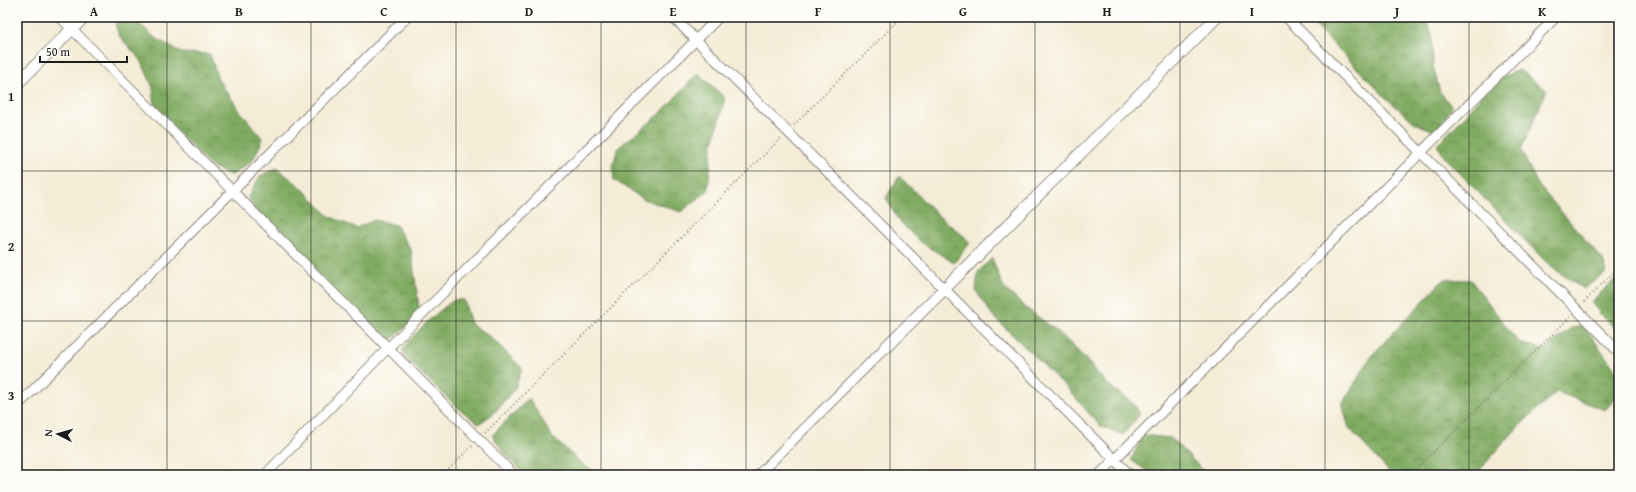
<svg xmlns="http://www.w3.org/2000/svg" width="1636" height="492" font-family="'Gentium Book Plus',serif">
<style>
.forest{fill:url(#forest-crowns);stroke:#4e643f}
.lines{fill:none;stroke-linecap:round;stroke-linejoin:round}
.minor-casing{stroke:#888479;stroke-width:11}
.tertiary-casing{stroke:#888479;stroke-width:13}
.path{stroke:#888479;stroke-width:2;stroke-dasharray:1 3;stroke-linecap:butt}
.minor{stroke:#fff;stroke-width:9}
.tertiary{stroke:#fff;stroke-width:11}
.grid{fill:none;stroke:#1c1c1c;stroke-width:1;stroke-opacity:0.55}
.neatline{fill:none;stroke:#1c1c1c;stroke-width:1.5}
.grid-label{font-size:13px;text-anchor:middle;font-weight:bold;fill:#1c1c1c}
</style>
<defs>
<pattern id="forest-crowns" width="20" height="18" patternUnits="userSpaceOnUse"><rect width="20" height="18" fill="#80ab62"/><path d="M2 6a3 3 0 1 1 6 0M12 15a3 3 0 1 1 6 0" fill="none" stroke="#688a50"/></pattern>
</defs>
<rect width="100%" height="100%" fill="#fdfcf7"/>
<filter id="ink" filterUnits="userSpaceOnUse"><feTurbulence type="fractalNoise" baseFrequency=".025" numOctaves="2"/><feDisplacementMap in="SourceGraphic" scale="8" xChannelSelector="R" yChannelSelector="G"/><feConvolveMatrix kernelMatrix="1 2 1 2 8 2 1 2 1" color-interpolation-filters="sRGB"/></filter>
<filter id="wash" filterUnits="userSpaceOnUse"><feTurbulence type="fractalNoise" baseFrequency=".012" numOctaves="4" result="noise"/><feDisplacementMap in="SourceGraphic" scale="16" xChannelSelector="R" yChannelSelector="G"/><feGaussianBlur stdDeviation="0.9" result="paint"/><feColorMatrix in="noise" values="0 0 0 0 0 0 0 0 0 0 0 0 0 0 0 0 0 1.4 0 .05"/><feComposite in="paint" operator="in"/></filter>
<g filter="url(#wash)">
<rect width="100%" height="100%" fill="#f4ecd6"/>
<!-- forest -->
<path class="forest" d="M122 17H132L154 37 181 53 210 54 218 79 240 111 263 139 253 160 231 176 209 165 155 108 153 88 141 60 119 36 115 24Z
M1307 17H1424L1432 34 1433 66 1440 92 1452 107 1436 132 1415 123 1384 96Z
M1519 70 1547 90 1521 150 1538 185 1603 260 1607 272 1583 289 1550 266 1445 158 1437 145 1467 114 1491 81Z
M698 73 725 98 712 147 708 191 681 212 643 199 614 180 613 165 618 148 660 114Z
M277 168 303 189 329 216 356 228 374 220 396 225 411 250 419 307 410 323 388 343 327 286 301 251 277 225 256 211 248 197 260 176Z
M899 176C913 189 925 203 939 216 949 226 961 231 970 243L954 263 919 241 898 220 886 198Z
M992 258 1004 288 1026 308 1056 330 1082 355 1106 383 1135 405 1140 414 1123 435 1100 426 1068 389 992 315 976 291 978 272Z
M1619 276V332L1601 315 1591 302Z
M1444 279 1471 280 1518 342 1544 350 1571 328 1584 326 1619 375V394L1605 410 1557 392 1519 426 1475 475H1392L1349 428 1342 404 1372 355Z
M454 300H464L471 324 492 338 522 368 515 388 494 413 479 424 457 407 405 358 403 349C418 330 434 314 454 300Z
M529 398 552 437 587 468 606 475H526C513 463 501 450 492 435Z
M1143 435 1171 438 1208 475H1153L1131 460Z"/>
</g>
<g filter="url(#ink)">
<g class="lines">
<!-- minor casing -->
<g class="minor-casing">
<path id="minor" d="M60 17 514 475
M673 17 1130 475
M1286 17 1619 352
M17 406 407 17
M265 475 388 348 719 17
M758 475 885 348
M1099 475 1556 17"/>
</g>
<!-- tertiary casing -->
<g class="tertiary-casing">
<path id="tertiary" d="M17 84 84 17
M885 348 1217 17"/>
</g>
<!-- path -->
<path class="path" d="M794 125 902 17
M1584 302 1619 267
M485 433 781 138
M443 475 472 446
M1410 475 1570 317"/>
<!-- minor -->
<use href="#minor" class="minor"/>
<!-- tertiary -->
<use href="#tertiary" class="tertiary"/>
</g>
</g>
<!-- grid -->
<path class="grid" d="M167 17V475M311 17V475M456 17V475M601 17V475M746 17V475M890 17V475M1035 17V475M1180 17V475M1325 17V475M1469 17V475M17 171H1619M17 321H1619"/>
<!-- margin -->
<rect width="1636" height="492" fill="none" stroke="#fdfcf7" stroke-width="44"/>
<!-- north arrow -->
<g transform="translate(58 434) rotate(276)" stroke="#fdfcf7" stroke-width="3" paint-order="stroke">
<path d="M0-3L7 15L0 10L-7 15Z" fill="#1c1c1c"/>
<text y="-6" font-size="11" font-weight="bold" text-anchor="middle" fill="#1c1c1c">N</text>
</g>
<!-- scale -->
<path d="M40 56v6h87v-6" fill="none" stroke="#1c1c1c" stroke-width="2"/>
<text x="46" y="56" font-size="12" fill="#1c1c1c" stroke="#fdfcf7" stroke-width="3" paint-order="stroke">50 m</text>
<rect x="22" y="22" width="1592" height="448" class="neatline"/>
<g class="grid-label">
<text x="94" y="16">A</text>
<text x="239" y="16">B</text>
<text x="384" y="16">C</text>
<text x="529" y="16">D</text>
<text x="673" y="16">E</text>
<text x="818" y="16">F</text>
<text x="963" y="16">G</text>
<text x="1107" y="16">H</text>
<text x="1252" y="16">I</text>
<text x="1397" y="16">J</text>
<text x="1542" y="16">K</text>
<text x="11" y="101">1</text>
<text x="11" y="251">2</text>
<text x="11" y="400">3</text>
</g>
</svg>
